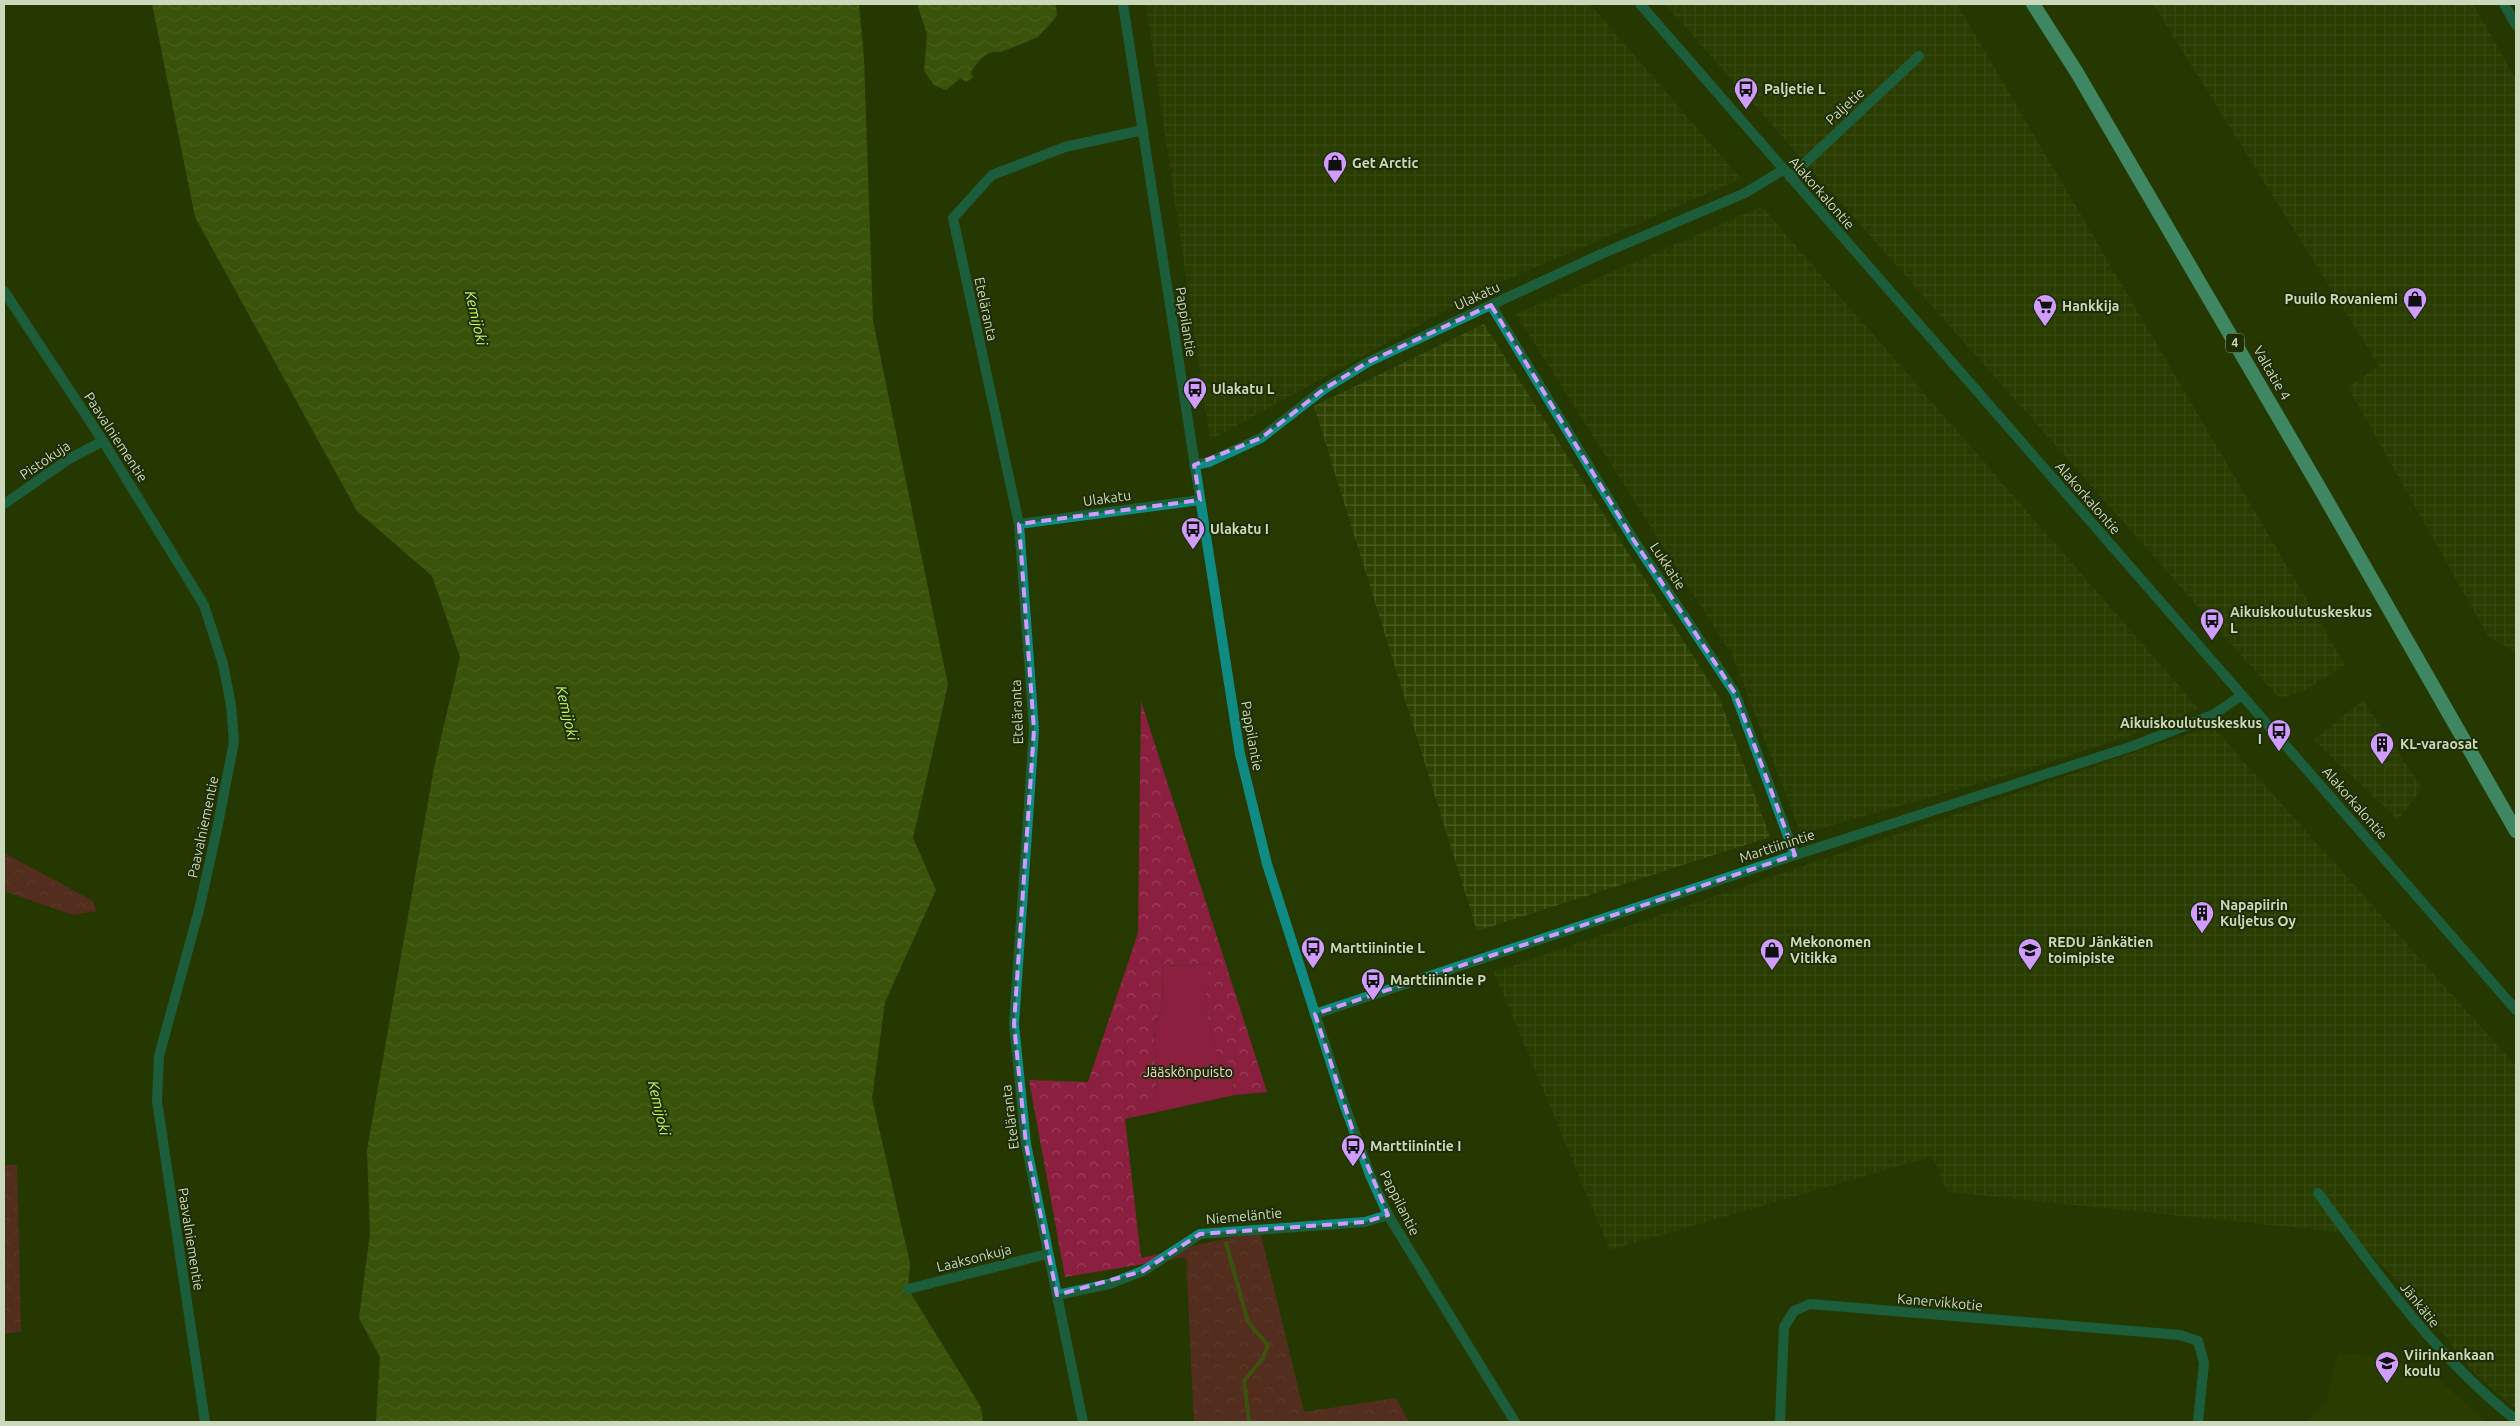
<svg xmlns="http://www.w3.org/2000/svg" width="2520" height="1426" font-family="Ubuntu,sans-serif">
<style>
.built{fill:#2e4301}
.industrial{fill:url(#industrial-grid)}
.forest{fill:url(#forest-crowns)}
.green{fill:#8a1f40}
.water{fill:url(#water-waves)}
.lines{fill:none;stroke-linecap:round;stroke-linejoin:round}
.stream{stroke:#537414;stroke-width:4}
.minor{stroke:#108b83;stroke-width:10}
.tertiary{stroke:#108b83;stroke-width:10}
.trunk{stroke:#5de6da;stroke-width:14}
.marked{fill:none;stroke:#d09dfe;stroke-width:4;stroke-dasharray:10 6;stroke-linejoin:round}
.labels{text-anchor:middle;stroke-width:4;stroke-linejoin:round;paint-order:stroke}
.shield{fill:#1f2d05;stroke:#97a585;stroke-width:1}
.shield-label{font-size:12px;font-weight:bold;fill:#cbd8bc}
.poi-label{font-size:14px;font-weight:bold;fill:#cbd8bc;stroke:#1f2d05;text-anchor:start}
.street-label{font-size:14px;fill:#cbd8bc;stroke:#1f2d05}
.park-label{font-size:14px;fill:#f2d1d6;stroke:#1f2d05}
.water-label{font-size:15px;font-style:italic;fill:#c1fb67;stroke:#1f2d05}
</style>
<defs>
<pattern id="industrial-grid" width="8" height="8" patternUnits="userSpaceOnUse" patternTransform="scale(1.25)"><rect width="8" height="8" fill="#2e4301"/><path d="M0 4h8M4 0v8" fill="none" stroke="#4b5d24"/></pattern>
<pattern id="forest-crowns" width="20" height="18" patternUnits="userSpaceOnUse" patternTransform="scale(1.25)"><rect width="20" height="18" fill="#8a1f40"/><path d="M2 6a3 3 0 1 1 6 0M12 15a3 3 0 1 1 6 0" fill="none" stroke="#993f5a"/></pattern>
<pattern id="water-waves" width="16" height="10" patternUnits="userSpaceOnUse" patternTransform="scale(1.25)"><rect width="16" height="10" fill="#537414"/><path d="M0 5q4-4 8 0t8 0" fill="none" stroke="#728d3f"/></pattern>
</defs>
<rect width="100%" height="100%" fill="#263901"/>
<!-- built -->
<path class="built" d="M2338 1352 2423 1366 2486 1422H2307L2327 1401Z"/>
<!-- industrial -->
<path class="industrial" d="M1146 4H1590L1741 179 1483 290 1210 440Z
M1665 4H1957L2345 665 2302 692 2279 698Z
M2153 4H2473L2516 79V653L2488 636 2348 387 2379 366Z
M1761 207H1762L2199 709 2126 737 2018 772 1801 834 1733 657 1516 314Z
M1484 324 1720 699 1770 837 1477 931 1314 406Z
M2363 700 2422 788 2398 820 2314 740Z
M2212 726 2516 1066V1409L2473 1372 2416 1299 2349 1233 1947 1192 1933 1156 1610 1250 1494 972Z"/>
<!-- forest -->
<path class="forest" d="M1141 701 1267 1092 1235 1095 1228 1062H1219L1205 1008 1208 964 1163 966 1162 1008 1154 1026 1157 1097 1125 1119 1141 1258 1260 1231 1304 1412 1396 1398 1409 1422H1194L1186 1257 1065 1277 1029 1080 1088 1082 1138 933Z
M4 853 93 901 96 911 73 915 4 891Z
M4 1165H17L21 1331 4 1334Z"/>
<!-- green -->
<path class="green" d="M1209 964 1205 1008 1219 1062 1228 1061 1235 1095 1125 1119 1157 1097 1154 1026 1162 1008 1163 966Z"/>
<!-- water -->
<path class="water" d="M152 4H859L864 58 873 321 948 685 913 838 936 890 885 1002 872 1098 910 1263 908 1289 981 1407 983 1422H376L380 1357 359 1318 370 1233 367 1150 434 768 460 657 432 576 357 511 195 217Z
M917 4H1056L1057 16 1038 37 1001 52C985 50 979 61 971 72L973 78 966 82 961 78 946 90 934 85 924 71 927 34Z"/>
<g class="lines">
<!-- stream -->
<path class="stream" d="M1226 1243 1248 1322 1268 1345 1263 1358 1244 1381 1249 1420"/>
<!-- minor -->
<path class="minor" d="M1790 177 1919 56
M1491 305 1633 539 1735 693 1795 855
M1194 465 1209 462 1261 438 1324 389 1368 362 1599 255 1745 193 1783 170
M4 504 69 459 103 441
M1019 524 1200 500
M1315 1014 1795 855 2133 746 2213 715 2242 695
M2318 1193C2378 1275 2436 1357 2516 1420
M908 1289 1047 1254
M1057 1295 1109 1284 1143 1271 1200 1234 1365 1222 1388 1215
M1083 1422 1026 1144 1014 1024 1034 730 1019 524 953 218 992 175 1065 147 1143 130
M1780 1422 1784 1327 1794 1311 1810 1304 2180 1335 2198 1341 2204 1363 2198 1422"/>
<!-- tertiary -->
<path class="tertiary" d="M1123 4 1240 754 1267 864 1343 1101 1370 1175 1388 1215 1515 1422
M1640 4 2516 1010
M2504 4 2516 25
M4 291 103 441 204 605 223 664 231 705 234 742 217 829 199 910 159 1056 157 1101 205 1422"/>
<!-- trunk -->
<path class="trunk" d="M2033 4 2076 71 2322 492 2516 831"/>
</g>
<!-- marked area -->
<path d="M0 0H2520V1426H0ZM1491 305 1633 539 1735 693 1795 855 1315 1014 1352 1128 1388 1215 1365 1222 1200 1234 1143 1271 1057 1295 1026 1144 1014 1024 1034 730 1019 524 1200 500 1194 465 1261 438 1324 389 1368 362Z" fill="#263901" fill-opacity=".55" fill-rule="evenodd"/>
<path class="marked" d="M1491 305 1633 539 1735 693 1795 855 1315 1014 1352 1128 1388 1215 1365 1222 1200 1234 1143 1271 1057 1295 1026 1144 1014 1024 1034 730 1019 524 1200 500 1194 465 1261 438 1324 389 1368 362Z"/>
<!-- icons -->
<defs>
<g id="bus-pin" transform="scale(1.25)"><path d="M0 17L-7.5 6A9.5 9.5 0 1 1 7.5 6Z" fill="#d09dfe" stroke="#1f2d05"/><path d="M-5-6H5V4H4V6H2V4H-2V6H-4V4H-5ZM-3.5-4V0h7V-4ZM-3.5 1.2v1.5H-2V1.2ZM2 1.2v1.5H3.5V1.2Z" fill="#111"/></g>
<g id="shop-pin" transform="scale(1.25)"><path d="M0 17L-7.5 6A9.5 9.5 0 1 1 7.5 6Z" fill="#d09dfe" stroke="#1f2d05"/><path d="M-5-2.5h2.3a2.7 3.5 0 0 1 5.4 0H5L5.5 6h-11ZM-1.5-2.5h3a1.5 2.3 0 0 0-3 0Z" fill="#111"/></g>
<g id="supermarket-pin" transform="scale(1.25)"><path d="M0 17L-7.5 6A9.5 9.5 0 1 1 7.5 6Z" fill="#d09dfe" stroke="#1f2d05"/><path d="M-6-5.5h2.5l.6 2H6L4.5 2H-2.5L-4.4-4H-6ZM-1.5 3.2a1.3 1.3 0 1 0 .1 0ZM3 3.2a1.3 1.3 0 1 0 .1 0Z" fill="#111"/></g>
<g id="building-pin" transform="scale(1.25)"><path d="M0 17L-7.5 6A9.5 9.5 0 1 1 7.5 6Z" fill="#d09dfe" stroke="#1f2d05"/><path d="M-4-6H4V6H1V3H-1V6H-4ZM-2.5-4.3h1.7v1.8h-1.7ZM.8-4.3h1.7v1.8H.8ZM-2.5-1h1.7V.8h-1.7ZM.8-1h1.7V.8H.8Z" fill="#111"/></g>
<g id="school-pin" transform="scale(1.25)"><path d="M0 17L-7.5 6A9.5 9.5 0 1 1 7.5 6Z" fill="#d09dfe" stroke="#1f2d05"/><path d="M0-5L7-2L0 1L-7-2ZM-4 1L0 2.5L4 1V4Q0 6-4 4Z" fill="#111"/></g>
</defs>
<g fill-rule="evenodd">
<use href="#bus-pin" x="1746" y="89"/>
<use href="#shop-pin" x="1335" y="163"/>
<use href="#shop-pin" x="2415" y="299"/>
<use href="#supermarket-pin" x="2045" y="306"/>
<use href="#bus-pin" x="1195" y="389"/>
<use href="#bus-pin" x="1193" y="529"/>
<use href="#bus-pin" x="2212" y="620"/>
<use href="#bus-pin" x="2279" y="731"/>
<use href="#building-pin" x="2382" y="744"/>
<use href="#building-pin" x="2202" y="913"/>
<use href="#bus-pin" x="1313" y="948"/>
<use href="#shop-pin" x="1772" y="950"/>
<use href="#school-pin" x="2030" y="950"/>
<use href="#bus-pin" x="1373" y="980"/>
<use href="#bus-pin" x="1353" y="1146"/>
<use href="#school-pin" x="2387" y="1363"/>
</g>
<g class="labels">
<!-- shield labels -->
<rect class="shield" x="2226" y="333.5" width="18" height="19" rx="4"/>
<g class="shield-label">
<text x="2235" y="347">4</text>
</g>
<!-- poi labels -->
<g class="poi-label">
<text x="1764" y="94">Paljetie L</text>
<text x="1352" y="168">Get Arctic</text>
<text x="2398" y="304" text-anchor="end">Puuilo Rovaniemi</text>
<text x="2062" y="311">Hankkija</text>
<text x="1212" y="394">Ulakatu L</text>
<text x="1210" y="534">Ulakatu I</text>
<text x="2230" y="617">Aikuiskoulutuskeskus<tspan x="2230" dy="16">L</tspan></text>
<text x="2262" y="728" text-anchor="end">Aikuiskoulutuskeskus<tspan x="2262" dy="16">I</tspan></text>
<text x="2400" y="749">KL-varaosat</text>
<text x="2220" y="910">Napapiirin<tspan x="2220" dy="16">Kuljetus Oy</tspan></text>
<text x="1790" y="947">Mekonomen<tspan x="1790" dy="16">Vitikka</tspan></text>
<text x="2048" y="947">REDU Jänkätien<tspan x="2048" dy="16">toimipiste</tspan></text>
<text x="1330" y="953">Marttiinintie L</text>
<text x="1390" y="985">Marttiinintie P</text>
<text x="1370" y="1151">Marttiinintie I</text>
<text x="2404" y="1360">Viirinkankaan<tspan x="2404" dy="16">koulu</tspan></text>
</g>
<!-- street labels -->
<g class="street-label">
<text transform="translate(1845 106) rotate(-43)" y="5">Paljetie</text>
<text transform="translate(1822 193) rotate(49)" y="5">Alakorkalontie</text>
<text transform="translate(1477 296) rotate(-25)" y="5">Ulakatu</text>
<text transform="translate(986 309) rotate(78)" y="5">Eteläranta</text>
<text transform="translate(1186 322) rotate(81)" y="5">Pappilantie</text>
<text transform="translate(2272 373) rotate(60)" y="5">Valtatie 4</text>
<text transform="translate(116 437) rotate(57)" y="5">Paavalniementie</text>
<text transform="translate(45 460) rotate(-34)" y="5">Pistokuja</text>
<text transform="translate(1107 498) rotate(-8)" y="5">Ulakatu</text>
<text transform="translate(2088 498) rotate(49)" y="5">Alakorkalontie</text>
<text transform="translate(1668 566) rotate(57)" y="5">Lukkatie</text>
<text transform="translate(1017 712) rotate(-92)" y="5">Eteläranta</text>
<text transform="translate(1252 736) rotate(80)" y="5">Pappilantie</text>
<text transform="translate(2355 803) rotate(49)" y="5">Alakorkalontie</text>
<text transform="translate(203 827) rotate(-78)" y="5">Paavalniementie</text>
<text transform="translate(1777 846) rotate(-18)" y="5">Marttiinintie</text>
<text transform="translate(1010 1117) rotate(-97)" y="5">Eteläranta</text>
<text transform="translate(1400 1203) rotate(63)" y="5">Pappilantie</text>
<text transform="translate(1244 1216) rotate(-5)" y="5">Niemeläntie</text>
<text transform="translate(191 1239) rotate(81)" y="5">Paavalniementie</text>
<text transform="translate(974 1258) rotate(-14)" y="5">Laaksonkuja</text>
<text transform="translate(1940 1302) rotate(5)" y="5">Kanervikkotie</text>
<text transform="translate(2420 1305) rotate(51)" y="5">Jänkätie</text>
</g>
<!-- park labels -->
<g class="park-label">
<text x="1188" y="1077">Jääskönpuisto</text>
</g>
<!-- water labels -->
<g class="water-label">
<text transform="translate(476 318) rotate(77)" y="5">Kemijoki</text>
<text transform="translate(567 713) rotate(77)" y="5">Kemijoki</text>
<text transform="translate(659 1108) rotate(77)" y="5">Kemijoki</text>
</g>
</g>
<!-- border -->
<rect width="2520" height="1426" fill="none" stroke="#cbd8bc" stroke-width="10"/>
</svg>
